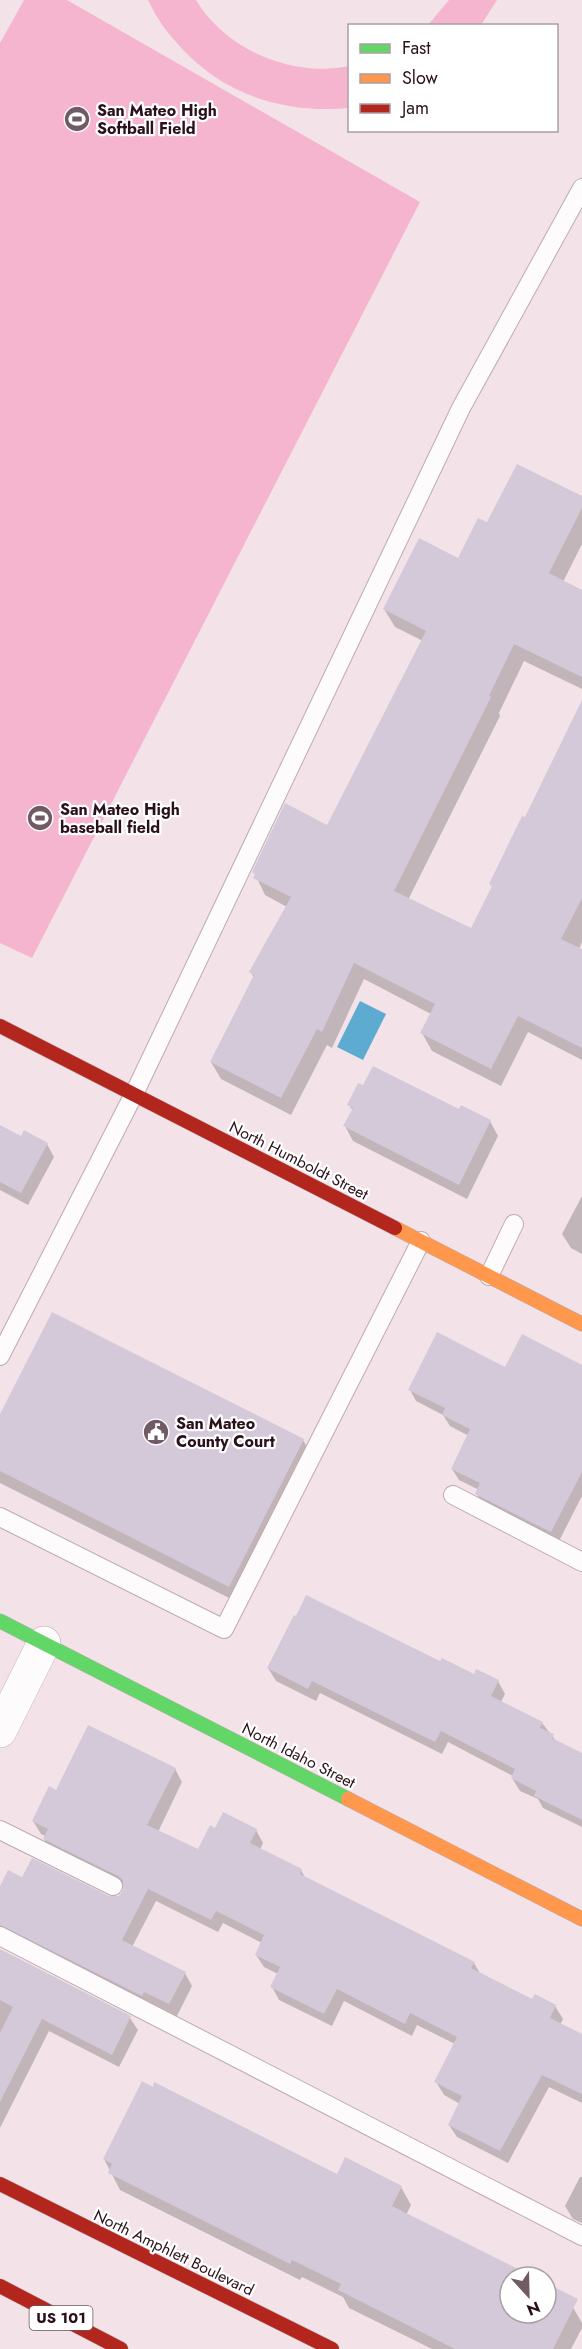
<svg xmlns="http://www.w3.org/2000/svg" width="582" height="2349" font-family="Jost,sans-serif">
<style>
.green{fill:#f5b5ce}
.water{fill:#5eabd2}
.shadow{fill:#0003}
.building{fill:#d3c9d8}
.lines{fill:none;stroke-linecap:round;stroke-linejoin:round}
.lane-casing{stroke:#beaab1;stroke-width:20}
.street-casing{stroke:#beaab1;stroke-width:34}
.fast-casing{stroke:#beaab1;stroke-width:15}
.slow-casing{stroke:#beaab1;stroke-width:15}
.jam-casing{stroke:#beaab1;stroke-width:15}
.lane{stroke:#fdfbfc;stroke-width:18}
.street{stroke:#fdfbfc;stroke-width:33}
.fast{stroke:#63d668;stroke-width:14}
.slow{stroke:#ff974d;stroke-width:14}
.jam{stroke:#b3261e;stroke-width:14}
.labels{text-anchor:middle;stroke-width:4.5;stroke-linejoin:round;paint-order:stroke}
.shield{fill:#fff;stroke:#6a585f;stroke-width:1.5}
.shield-label{font-size:15px;font-weight:bold;fill:#2a101b}
.poi-label{font-size:16px;font-weight:bold;fill:#2a101b;stroke:#fff;text-anchor:start}
.street-label{font-size:16px;fill:#2a101b;stroke:#fff}
</style>
<rect width="100%" height="100%" fill="#f3e3e8"/>
<!-- green -->
<path class="green" d="M24 0H67L420 202 32 958 0 943V43Z
M148 0H196C226 50 292 78 349 66V108C283 114 220 94 176 42 165 30 155 15 148 0Z
M449 0H497L481 25H428Z"/>
<!-- water -->
<path class="water" d="M360 1001 386 1014 363 1060 337 1047Z"/>
<!-- shadow -->
<path class="shadow" d="M582 500V544L563 582 582 591V689L524 661 499 713 500 716 408 900 472 930 493 888 490 884 582 714V942L579 949 582 950V1060L528 1032 501 1086 432 1051 422 1033 431 1014 364 979 332 1048 327 1045 291 1115 221 1079 211 1062 254 978 251 972 287 907 265 895 254 872 328 827 423 641 395 627 384 609 459 560 487 524Z
M349 1105 459 1111 490 1121 498 1136 467 1199 353 1141 345 1126 353 1111Z
M0 1126 22 1138 47 1144 54 1157 28 1205 0 1190Z
M582 1196V1254L571 1248 562 1234Z
M506 1369 582 1391V1496L558 1543 483 1505 477 1494 479 1490 459 1480 452 1469 469 1436 450 1426 443 1415 416 1401 410 1390Z
M0 1417 303 1440 313 1457 239 1603 0 1483Z
M440 1663 474 1676 498 1681 505 1694 501 1702 542 1723 557 1742 582 1755V1827L543 1808 538 1799 520 1791 512 1778 513 1776 448 1742 442 1754 320 1693 316 1701 276 1681 268 1668Z
M175 1769 182 1782 158 1832 198 1851 216 1830H256L263 1843 260 1850 301 1870 306 1879 474 1963 481 1975 533 2001 555 2006 563 2019 560 2025 582 2035V2103L549 2087 508 2163 457 2137 449 2125 460 2104 444 2095 436 2082 455 2044 417 2025 412 2036 344 2001 332 2026 279 2000 272 1987 278 1974 264 1967 256 1955 262 1943 223 1923 218 1932 156 1901 132 1947 185 1973 192 1986 177 2016 151 2004 149 2008 0 1941V1889L23 1879 115 1899 124 1892 125 1888 52 1851 44 1839 45 1836 41 1834 33 1821 57 1792Z
M0 1950 130 2018 138 2030 119 2067 49 2031 0 2128Z
M104 2159 338 2176 346 2159 401 2187 411 2205 406 2215 531 2277H510V2313H546V2285L566 2295 582 2323V2328L571 2349H432L349 2308 343 2297 302 2277 300 2280 120 2190Z
M580 2177H582V2223L573 2219 565 2206Z"/>
<!-- building -->
<path class="building" d="M517 464 582 496V508L549 573 582 590V677L514 644 489 696 491 697 394 891 471 928 492 886 489 884 522 816 525 817 582 700V898L561 939 582 949V1048L518 1016 491 1069 420 1033 435 1004 354 963 322 1032 317 1029 281 1098 210 1062 254 975 249 972 291 897 253 878 255 874 252 872 285 803 327 825 426 631 383 609 419 538 458 558 478 518 487 522Z
M373 1066 459 1109 461 1105 491 1120 459 1185 343 1126 353 1108 347 1105 358 1083 363 1085Z
M0 1125 21 1136 24 1130 48 1143 21 1193 0 1182Z
M52 1312 304 1439 229 1587 0 1471V1414Z
M437 1332 505 1367 522 1334 582 1365V1472L551 1532 475 1494 480 1483 451 1469 470 1429 442 1415 445 1408 408 1390Z
M306 1595 440 1661 442 1658 474 1674 476 1669 499 1680 491 1696 543 1722 540 1728 554 1734 552 1738 582 1753V1820L534 1796 536 1791 511 1778 515 1769 441 1731 435 1742 312 1681 308 1689 267 1668 294 1615 296 1616Z
M88 1725 176 1768 147 1825 198 1849 210 1825 215 1828 223 1812 257 1829 250 1843 302 1869 300 1874 475 1962 471 1968 532 1999 535 1994 556 2005 550 2018 582 2034V2094L542 2075 500 2151 448 2125 462 2096 434 2082 457 2037 410 2013 405 2024 337 1989 324 2014 270 1987 280 1967 255 1955 264 1935 216 1911 211 1920 148 1889 122 1940 186 1972 169 2004 144 1992 142 1996 0 1925V1886L8 1870 22 1877 32 1858 109 1896H119L123 1890V1880L118 1876 43 1839 48 1829 32 1821 49 1786 56 1790Z
M0 1949 131 2016 112 2055 42 2019 0 2102V2033L13 2007 0 2000Z
M142 2081 153 2087 154 2082 337 2174 345 2157 402 2186 392 2206 534 2277H510V2313H546V2283L578 2299 553 2349H455L338 2290 341 2284 292 2260 290 2264 108 2173 112 2164 103 2159Z"/>
<g class="lines">
<!-- lane casing -->
<g class="lane-casing">
<path id="lane" d="M489 1276 514 1224
M0 1356 134 1094 461 408 582 188
M453 1495 582 1562
M0 1517 224 1629 421 1241
M0 1830 113 1886
M0 1936 582 2236"/>
</g>
<!-- street casing -->
<g class="street-casing">
<path id="street" d="M0 1731 44 1643"/>
</g>
<!-- fast casing -->
<g class="fast-casing">
<path id="fast" d="M0 1621 348 1799"/>
</g>
<!-- slow casing -->
<g class="slow-casing">
<path id="slow" d="M395 1228 582 1324
M348 1799 582 1919"/>
</g>
<!-- jam casing -->
<g class="jam-casing">
<path id="jam" d="M0 1026 395 1228
M0 2184 332 2349
M0 2286 121 2349"/>
</g>
<!-- lane -->
<use href="#lane" class="lane"/>
<!-- street -->
<use href="#street" class="street"/>
<!-- fast -->
<use href="#fast" class="fast"/>
<!-- slow -->
<use href="#slow" class="slow"/>
<!-- jam -->
<use href="#jam" class="jam"/>
</g>
<!-- icons -->
<defs>
<g id="stadium-disc" transform="scale(1.35)"><circle r="9.5" fill="#705a63" stroke="#fff"/><path d="M0-5a6.5 5 0 1 0 0 10a6.5 5 0 1 0 0-10ZM-3.5-1.8h7v3.6h-7Z" fill="#fff"/></g>
<g id="civic-disc" transform="scale(1.35)"><circle r="9.5" fill="#705a63" stroke="#fff"/><path d="M-.6-6.5H3V-4.5H.6V-3L4-1V1h2V6H-6V1h2V-1L-.6-3ZM-1.2 2.5V6h2.4V2.5Z" fill="#fff"/></g>
</defs>
<g fill-rule="evenodd">
<use href="#stadium-disc" x="77" y="119"/>
<use href="#stadium-disc" x="40" y="818"/>
<use href="#civic-disc" x="156" y="1432"/>
</g>
<g class="labels">
<!-- shield labels -->
<rect class="shield" x="29.5" y="2306" width="63" height="24" rx="4.5"/>
<g class="shield-label">
<text x="61" y="2323">US 101</text>
</g>
<!-- poi labels -->
<g class="poi-label">
<text x="97" y="116">San Mateo High<tspan x="97" dy="18">Softball Field</tspan></text>
<text x="60" y="815">San Mateo High<tspan x="60" dy="18">baseball field</tspan></text>
<text x="176" y="1429">San Mateo<tspan x="176" dy="18">County Court</tspan></text>
</g>
<!-- street labels -->
<g class="street-label">
<text transform="translate(299 1160) rotate(27)" y="6">North Humboldt Street</text>
<text transform="translate(299 1755) rotate(27)" y="6">North Idaho Street</text>
<text transform="translate(174 2252) rotate(26)" y="6">North Amphlett Boulevard</text>
</g>
</g>
<!-- legend -->
<rect x="348" y="24" width="210" height="108" fill="#ffffff" stroke="#aa9fa4" stroke-width="1.5"/>
<rect x="360" y="44" width="30" height="9" fill="#63d668" stroke="#aa9fa4" stroke-width="1.5"/>
<text x="402" y="54" font-size="18" fill="#2a101b">Fast</text>
<rect x="360" y="74" width="30" height="9" fill="#ff974d" stroke="#aa9fa4" stroke-width="1.5"/>
<text x="402" y="84" font-size="18" fill="#2a101b">Slow</text>
<rect x="360" y="104" width="30" height="9" fill="#b3261e" stroke="#aa9fa4" stroke-width="1.5"/>
<text x="402" y="114" font-size="18" fill="#2a101b">Jam</text>
<!-- north arrow -->
<g transform="translate(528 2295) rotate(158)"><circle r="28" fill="#ffffff" stroke="#aa9fa4" stroke-width="1.5"/>
<path d="M0-4.5L10 22L0 15L-10 22Z" fill="#705a63"/>
<text y="-9" font-size="16" font-weight="bold" text-anchor="middle" fill="#2a101b">N</text>
</g>
</svg>
